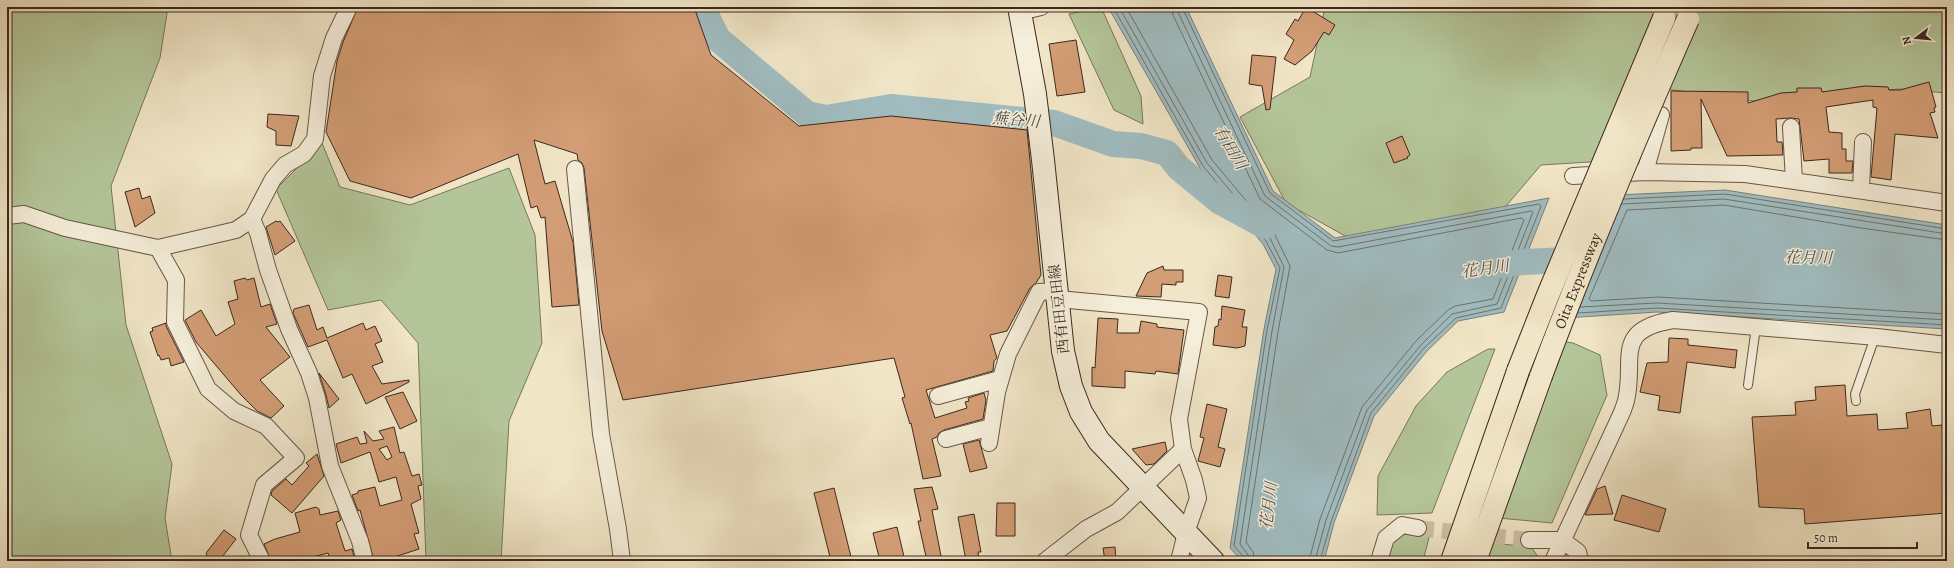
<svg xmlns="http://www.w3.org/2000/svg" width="1954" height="568" font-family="Alegreya,'Noto Serif JP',serif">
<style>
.green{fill:#b4c699;stroke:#78775a}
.water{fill:#a0bcc0;stroke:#78817e}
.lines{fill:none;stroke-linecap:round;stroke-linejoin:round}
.shore{stroke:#6e726e;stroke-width:1}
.river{stroke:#a0bcc0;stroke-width:26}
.building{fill:#d39d75;stroke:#3c281c;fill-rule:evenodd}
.street-tunnel{stroke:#ccbfa4;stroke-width:16;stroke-dasharray:16 8;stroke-linecap:butt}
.lane-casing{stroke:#695746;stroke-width:10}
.street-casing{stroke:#695746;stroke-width:18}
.secondary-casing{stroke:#3c281c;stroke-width:24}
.highway-casing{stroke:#3c281c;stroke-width:24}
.lane{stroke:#f5eeda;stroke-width:8}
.street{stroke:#f5eeda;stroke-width:16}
.secondary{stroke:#f5eeda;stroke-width:22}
.highway{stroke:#f0e5c6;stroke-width:22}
.highway-bridge-casing{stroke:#3c281c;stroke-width:24;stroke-linecap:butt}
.highway-bridge{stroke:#f0e5c6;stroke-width:22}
.labels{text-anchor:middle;stroke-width:3;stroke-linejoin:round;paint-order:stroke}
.street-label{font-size:15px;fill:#3c281c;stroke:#f5eeda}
.water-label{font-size:16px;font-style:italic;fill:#554d45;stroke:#f5eeda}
</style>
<rect width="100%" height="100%" fill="#f0e5c6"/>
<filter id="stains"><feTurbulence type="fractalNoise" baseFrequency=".005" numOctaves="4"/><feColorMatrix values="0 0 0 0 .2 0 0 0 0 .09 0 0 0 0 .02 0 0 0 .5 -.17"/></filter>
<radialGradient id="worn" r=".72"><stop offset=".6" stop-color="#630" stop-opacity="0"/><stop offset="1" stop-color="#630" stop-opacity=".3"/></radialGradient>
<!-- green -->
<path class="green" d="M7 7H168L160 58 111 186 126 325 172 464 165 518 172 561H7Z
M1101 7 1141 96 1143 124 1114 110 1069 14Z
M1325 7H1947V93L1899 89 1753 101 1666 89 1637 159 1541 165 1489 226 1365 247 1286 203 1240 117 1310 77Z
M322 143 340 187 410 205 509 168 535 235 542 343 509 421 501 561H426L418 343 381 300 328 310 276 189Z
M1547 339 1573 343 1600 355 1607 395 1552 523 1488 517Z
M1488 349H1495L1432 513 1377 515 1378 476 1416 406 1447 372Z
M1406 532 1430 534 1423 561H1384L1389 543Z
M1482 542 1531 547 1539 558 1538 561H1476Z"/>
<!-- water -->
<path class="water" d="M1108 7H1186L1273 191 1335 238 1549 198 1504 312 1458 321 1427 351 1374 416 1334 523 1324 561H1242L1230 548 1264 329 1276 269 1263 244 1200 168Z
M1725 190 1947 225V329L1657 312 1565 318 1616 195Z"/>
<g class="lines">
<!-- shore -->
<path class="shore" d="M1113 7 1203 166 1266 241 1280 268 1267 330 1234 546 1244 557V561
M1119 7 1207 163 1270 238 1284 267 1272 331 1240 544 1248 555 1249 561
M1126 7 1212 160 1275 235 1290 266 1278 332 1246 542 1253 552 1255 561
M1171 7 1173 15 1260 199 1327 250 1338 253 1521 218 1524 220 1493 299 1455 306 1448 310 1416 341 1362 407 1320 519 1309 561
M1177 7 1178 12 1265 196 1331 246 1338 247 1531 211 1533 212 1497 304 1452 314 1421 345 1367 410 1326 520 1315 561
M1182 7 1270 193 1333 241 1539 204 1541 206 1501 308 1456 318 1424 348 1371 413 1331 522 1320 561
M1624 199 1725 194 1947 229
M1622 204 1724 199 1947 234
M1947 240 1861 228 1724 205 1627 210 1589 299 1591 301 1658 297 1947 314
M1580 307 1657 303 1947 320
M1578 313 1657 308 1947 325"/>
<!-- river -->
<path class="river" d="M702 7 718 39 807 114 826 118 891 107 1054 123 1113 144 1141 146 1167 153 1179 168 1219 201 1265 226
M1488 267 1523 262 1586 259"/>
</g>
<!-- building -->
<path class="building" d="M358 7H694L711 55 799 126 891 116 1027 130 1041 275 1036 283 1030 288 1007 331 990 335 997 358 994 361 993 371 926 390 935 418 967 408 965 402 969 401 968 398 984 393 986 400 983 419 944 430 939 433 937 437 932 439 941 476 923 479 911 423 910 424 902 398 905 397 894 358 623 400 602 331 584 168 582 163 578 160 577 154 534 140 545 184 555 181 573 242 579 305 552 307 545 217 541 218 537 206 531 208 518 154 411 198 350 181 326 132 337 61 343 42Z
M1306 7 1335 25 1329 35 1324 32 1312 51 1295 65 1284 59 1294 40 1286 34 1295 19 1298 21Z
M1076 40 1085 92 1057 96 1049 44Z
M1252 55 1276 57 1270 109 1266 110 1262 86 1249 84Z
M1929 82 1936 107 1934 108 1935 112 1930 113 1938 138 1895 134 1891 180 1871 177 1877 108 1873 107V100L1826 107 1829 132 1842 133V149H1846V161H1853L1852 173H1829V159L1804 161 1799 119 1791 118 1776 119 1777 142H1782L1783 155 1727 156 1701 99 1702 148H1691V150L1671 151V91L1748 92V103L1781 93 1797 92V88H1821L1822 92 1865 86 1888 87 1889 90H1900Z
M268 114 299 116 291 146 276 145V131L267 127Z
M1402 136 1410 155 1407 157 1408 158 1394 163 1386 143Z
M139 188 142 199 150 196 155 213 135 227 125 192Z
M276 221 278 222 280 221 295 241 275 255 266 227Z
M1163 266 1164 270H1183V282H1176V285L1162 284 1161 297 1136 296 1147 273Z
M1218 275 1232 277 1229 298 1215 296Z
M245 278 247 280 254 278 261 307 270 304 277 324 266 327 290 357 260 380 284 406 271 418 257 411 241 395 196 342 185 320 201 310 216 336 235 324 228 302 238 299 234 281Z
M309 305 317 330 323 327 327 338 363 323 366 330 375 326 382 341 375 344 383 362 372 366 382 384 409 380V382L366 404 352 374 343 378 327 340 308 347 293 313 294 309Z
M1222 306 1245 310 1242 327H1247L1245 346 1237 348 1213 345 1215 327 1218 326 1219 319 1221 320Z
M1098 318 1118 319 1117 333H1139L1141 321 1157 324V327L1184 330 1178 374 1156 371 1155 374 1125 371V388L1092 386V367L1095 368Z
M166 323V326L184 362 171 366 169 358 161 360 159 355 158 356 150 332 153 331 152 328Z
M1669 338 1688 339V345L1737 350 1735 368 1687 362 1680 413 1658 410 1660 396 1640 392 1647 363 1668 362Z
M319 373 339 399 329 408 326 395Z
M1845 385 1847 416 1877 414 1878 430 1908 428 1906 413 1930 409 1932 426 1942 425 1947 513 1805 524 1804 509 1759 507 1752 417 1796 415 1795 402 1816 400 1815 387Z
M403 392 417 421 400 429 385 397Z
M1207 404 1227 409 1218 447 1225 449 1220 467 1198 461 1204 438 1200 437Z
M394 427 400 453 404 452 412 476 419 474 422 485 418 486 421 499 411 504 419 533 414 534 419 549 382 561H374L360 510 358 511 352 495 358 493V491L375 487 380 506 402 500 396 477 379 482 370 452 341 463 336 444 357 437 360 444 367 443 364 431 373 441 384 439 379 431ZM387 446 392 457 387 460 379 449Z
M979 440 987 468 970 472 963 444Z
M1165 442 1167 451 1154 464 1146 465 1132 449Z
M317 454 324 476 292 513 271 495 272 491 286 479 292 485 309 466 306 463Z
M1605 486 1613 514 1585 515 1597 489Z
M932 487 938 509 932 510 942 561H927L918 521H921L914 489Z
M834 488 852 561H831L814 493Z
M1622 495 1666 509 1659 532 1614 520Z
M997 503H1015V536H996Z
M316 507 319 509 320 515 338 511 341 520 336 523 345 551 352 549 355 561H323L322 558 329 556 328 553 298 561H271L264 544 275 539 300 532 295 513Z
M974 514 981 552H978L979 561H966L958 517Z
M897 527 905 561H880L873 533Z
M224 530 236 539 219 561H202L207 555 206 553Z
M1115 547 1116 561H1105L1103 548Z"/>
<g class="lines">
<!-- street-tunnel -->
<path class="street-tunnel" d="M1418 528 1529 540"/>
<!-- lane casing -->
<g class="lane-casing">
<path id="lane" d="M1748 385 1756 327
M1856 401 1855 394 1875 337"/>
</g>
<!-- street casing -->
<g class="street-casing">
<path id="street" d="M1020 12 1041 7
M1791 127 1794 181
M575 169 601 434 618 529 622 561
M1645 172 1661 115
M1573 176 1645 172 1745 174 1947 203
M1861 190 1863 142
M7 216 24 214 65 228 158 248 236 230 252 219 273 179 285 165 304 154 315 139 322 76 334 38 349 7
M252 219 258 233 268 270 289 329 309 373 317 398 330 466 360 541 365 561
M158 248 176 280 175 322 208 389 234 411 266 426 296 458 264 485 249 535 262 561
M1058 299 1199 312 1179 419 1183 449 1194 480 1198 498 1186 533 1179 561
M938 396 1000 379
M946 439 991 427
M989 443 997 392 1008 354 1039 292 1057 291
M1529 540H1562L1578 552 1580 561
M1045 561 1086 529 1117 512 1183 449
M1379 561 1386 538 1402 525 1418 528
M1553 561 1618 421C1621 415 1624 408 1626 401 1636 359 1612 330 1673 320L1877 337 1947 345"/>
</g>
<!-- secondary casing -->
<g class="secondary-casing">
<path id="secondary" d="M1019 7 1035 94 1043 160 1063 351 1071 386 1081 412 1099 441 1213 561"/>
</g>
<!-- highway casing -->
<g class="highway-casing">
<path id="highway" d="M1452 561 1518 371
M1475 561 1541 376"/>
</g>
<!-- lane -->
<use href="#lane" class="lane"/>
<!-- street -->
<use href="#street" class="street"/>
<!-- secondary -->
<use href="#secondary" class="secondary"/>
<!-- highway -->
<use href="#highway" class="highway"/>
<!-- highway-bridge casing -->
<g class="highway-bridge-casing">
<g id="highway-bridge">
<path d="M1518 371 1548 295 1664 18"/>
<path id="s1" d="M1541 376C1586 255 1636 137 1688 19"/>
</g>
</g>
<!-- highway-bridge -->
<use href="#highway-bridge" class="highway-bridge"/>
</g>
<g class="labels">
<!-- street labels -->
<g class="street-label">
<text dy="5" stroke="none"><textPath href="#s1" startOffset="102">Oita Expressway</textPath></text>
<text transform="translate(1059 309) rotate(-96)" y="5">西有田豆田線</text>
</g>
<!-- water labels -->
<g class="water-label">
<text transform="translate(1016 119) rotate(5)" y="6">蕪谷川</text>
<text transform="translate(1231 147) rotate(59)" y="6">有田川</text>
<text transform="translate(1808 257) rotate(1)" y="6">花月川</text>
<text transform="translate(1485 268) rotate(-8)" y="6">花月川</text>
<text transform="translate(1268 506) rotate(-83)" y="6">花月川</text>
</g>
</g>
<!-- margin -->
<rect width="1954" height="568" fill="none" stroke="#f0e5c6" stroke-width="24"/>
<rect x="8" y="8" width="1938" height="552" fill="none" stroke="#3c281c" stroke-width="2"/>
<rect x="12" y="12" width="1930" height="544" fill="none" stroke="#3c281c"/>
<!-- north arrow -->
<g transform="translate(1916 38) rotate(254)" stroke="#f5eeda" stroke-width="3" paint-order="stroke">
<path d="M0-3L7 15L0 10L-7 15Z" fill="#3c281c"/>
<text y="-6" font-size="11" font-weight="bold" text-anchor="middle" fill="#3c281c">N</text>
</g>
<!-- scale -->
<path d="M1808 542v6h109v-6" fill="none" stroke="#3c281c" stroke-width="2"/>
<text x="1814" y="542" font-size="12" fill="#3c281c" stroke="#f5eeda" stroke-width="3" paint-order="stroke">50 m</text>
<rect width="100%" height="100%" filter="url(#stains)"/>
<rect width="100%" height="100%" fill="url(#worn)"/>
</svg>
